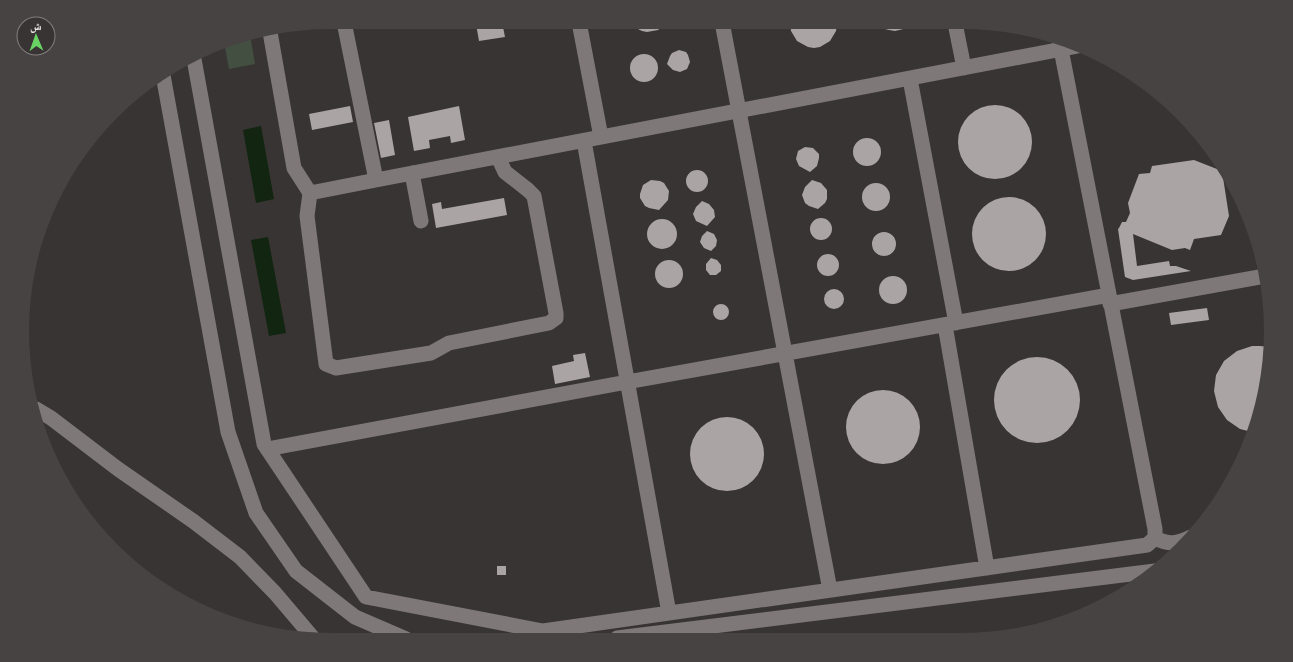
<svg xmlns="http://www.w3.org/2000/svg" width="1293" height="662" font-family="'Fira Sans','Noto Naskh Arabic',sans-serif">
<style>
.green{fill:#424f41}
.water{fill:#122511}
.building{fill:#aba4a5}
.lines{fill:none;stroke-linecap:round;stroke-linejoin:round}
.minor{stroke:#7e7878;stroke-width:15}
</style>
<rect width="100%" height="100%" fill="#393434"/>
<!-- green -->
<path class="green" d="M250 35 255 64 229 69 224 42 231 38Z"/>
<!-- water -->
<path class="water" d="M261 126 274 199 256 203 243 130Z
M268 237 286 333 269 336 251 240Z"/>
<!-- building -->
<path class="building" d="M484 22H502L505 37 479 41 476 24Z
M624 22H669L658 30 647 32 642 31Z
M790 22H806L837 23 836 31 830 41 820 47 814 48 808 47 797 41 791 31Z
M870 23H916V26L895 31 889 30 870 25Z
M679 50 686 52 688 55 690 62 687 69 680 72 673 70 667 64 670 56 672 53Z
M630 68a14 14 0 1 1 28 0a14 14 0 1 1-28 0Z
M958 142a37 37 0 1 1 74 0a37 37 0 1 1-74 0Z
M350 106 353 122 312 130 309 114Z
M459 106 465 140 451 143 450 136 429 140 430 148 414 151 408 117Z
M389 120 395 155 381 158 374 123Z
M853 152a14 14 0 1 1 28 0a14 14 0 1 1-28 0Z
M805 147 813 148 819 154V158L817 166 810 172 799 166 796 159 798 151Z
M1194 160 1222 171 1229 216 1221 235 1194 239 1190 250 1185 248 1172 250 1133 234 1137 266 1169 261 1170 266H1176L1191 271 1133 280 1125 277 1118 229 1119 228 1122 222H1126L1130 213 1128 203 1139 174 1150 173 1152 166Z
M686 181a11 11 0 1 1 22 0a11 11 0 1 1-22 0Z
M651 180 660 181 664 183 669 191 668 200 659 210 649 208 645 206 640 198V194L643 185Z
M812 180 821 183 827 190V199L825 203 818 209 809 206 805 203 802 195 805 187Z
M862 197a14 14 0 1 1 28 0a14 14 0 1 1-28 0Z
M972 234a37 37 0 1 1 74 0a37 37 0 1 1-74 0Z
M504 198 507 215 436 228 432 204 441 202 442 209Z
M702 201 709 204 714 210 715 217 707 226 696 221 693 214 696 207Z
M810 229a11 11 0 1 1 22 0a11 11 0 1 1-22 0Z
M647 234a15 15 0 1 1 30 0a15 15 0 1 1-30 0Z
M707 231 714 234 717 240 716 246 711 251 704 248 700 242 702 236Z
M872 244a12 12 0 1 1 24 0a12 12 0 1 1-24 0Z
M817 265a11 11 0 1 1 22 0a11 11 0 1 1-22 0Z
M711 258 717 260 721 265V271L716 275H710L706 270V264Z
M655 274a14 14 0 1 1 28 0a14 14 0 1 1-28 0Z
M879 290a14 14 0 1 1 28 0a14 14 0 1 1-28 0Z
M824 299a10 10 0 1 1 20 0a10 10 0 1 1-20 0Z
M713 312a8 8 0 1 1 16 0a8 8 0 1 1-16 0Z
M1207 308 1209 320 1171 325 1169 313Z
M1252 346H1260L1270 347V351L1261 411 1252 432 1240 429 1227 420 1218 407 1214 391 1216 375 1224 361 1237 351Z
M585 353 590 377 555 384 552 366 574 361 573 355Z
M994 400a43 43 0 1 1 86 0a43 43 0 1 1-86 0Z
M846 427a37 37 0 1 1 74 0a37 37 0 1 1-74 0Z
M690 454a37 37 0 1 1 74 0a37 37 0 1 1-74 0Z
M497 566H506V575H497Z"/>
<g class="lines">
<!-- minor -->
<path class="minor" d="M344 22 376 180
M579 22 601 137
M722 22 830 590
M955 23 964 68
M270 32 294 168 310 193
M194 59 264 444 366 597 543 631 1147 545 1155 538V529L1059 39
M163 75 228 432 256 513 296 571 355 617 406 639
M910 79 956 323
M584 141 669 613
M498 157 505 172 528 190 534 196 556 313V318L549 323 449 343 431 353 336 368 326 364 307 216 310 193 376 180 1078 46
M412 173 421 221
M1110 304 1265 276
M945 325 987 568
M36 409 51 418 118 469 193 521 240 557 275 593 314 639
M267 449 627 382 1109 295
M1155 538C1169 545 1177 544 1191 537
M617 638 1155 571"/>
</g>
<!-- crop -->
<path d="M0 0H1293V662H0ZM331 29H962A302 302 0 0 1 1264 331V331A302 302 0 0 1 962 633H331A302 302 0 0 1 29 331V331A302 302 0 0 1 331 29Z" fill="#484343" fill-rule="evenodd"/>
<!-- north arrow -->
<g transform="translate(36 36) rotate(358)"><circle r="19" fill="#393434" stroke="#837e7e"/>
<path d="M0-3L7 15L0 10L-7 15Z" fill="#69d464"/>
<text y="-6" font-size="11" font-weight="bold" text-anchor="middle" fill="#f1eeee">ش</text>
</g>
</svg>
